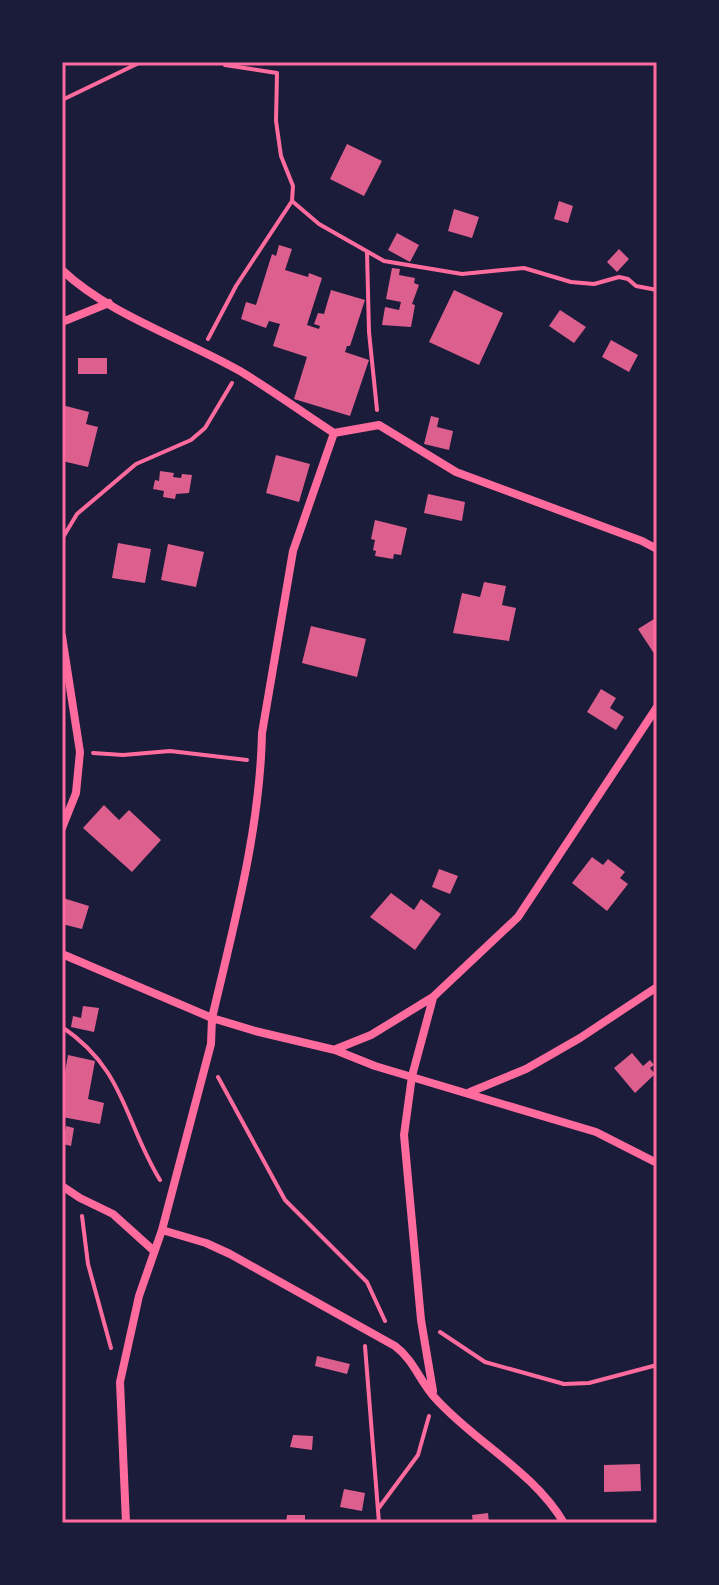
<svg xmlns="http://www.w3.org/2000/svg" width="719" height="1585" font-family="Roboto,sans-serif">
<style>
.building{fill:#dd5f8e}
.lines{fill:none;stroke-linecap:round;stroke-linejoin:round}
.path{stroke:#ff6b9d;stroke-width:4}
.minor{stroke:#ff6b9d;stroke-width:8}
.neatline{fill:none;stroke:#ff6b9d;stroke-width:3}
</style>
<rect width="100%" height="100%" fill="#1b1b3a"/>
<!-- building -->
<path class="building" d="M347 144 382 161 364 196 330 179Z
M559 201 573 206 568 223 554 219Z
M454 209 479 217 472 238 448 231Z
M397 233 419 245 410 262 388 250Z
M279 245 292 249 285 270 308 277 309 273 322 278 307 325 319 329 320 326 314 324 318 313 324 314 331 290 365 300 350 346H347L345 352 369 360 350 416 294 399 307 357 273 346 280 324 269 321 266 328 241 319 246 302 256 305 272 254 276 256Z
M619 249 629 259 617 272 607 262Z
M392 268 400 269 399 275 415 278 414 283 419 285 412 304 415 305 411 327 382 325 385 307 399 310 401 302 386 299Z
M454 290 503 313 479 365 429 342Z
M560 310 586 327 574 343 549 326Z
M611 340 638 355 629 372 602 357Z
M78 358H107V374H78Z
M62 405 89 412 86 424 98 427 88 467 62 461Z
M431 416 439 418 437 427 453 431 449 450 424 444Z
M276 455 310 464 299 502 266 493Z
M160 471 174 473 173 477 181 478 182 474 192 475 189 493 176 494 175 499 163 497 164 491 153 489 155 480 159 481Z
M428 494 465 502 462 521 424 513Z
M375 520 407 528 401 555 394 554 393 559 375 556 376 551 373 550 375 540 371 539Z
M118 543 151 549 145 583 112 578Z
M168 544 204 552 196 587 161 580Z
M484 582 506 586 502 605 516 608 509 641 453 633 462 593 480 597Z
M654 619 657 624V658L638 629Z
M311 626 366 639 357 677 302 663Z
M601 689 616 698 610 708 624 717 616 730 587 712Z
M104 805 119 820 129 810 161 840 132 872 83 828Z
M592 857 603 865 608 859 625 872 620 878 628 884 607 911 572 883Z
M439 869 458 876 450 894 432 887Z
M391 893 414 910 421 899 441 914 415 950 370 917Z
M63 898 89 906 82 929 62 924Z
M83 1006 99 1008 94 1032 71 1027 73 1016 81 1018Z
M632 1053 643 1066 650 1060 654 1065 650 1068 655 1074 635 1093 614 1068Z
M68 1055 95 1061 88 1099 104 1103 100 1124 62 1117V1089Z
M66 1126 74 1128 71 1146 63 1144Z
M317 1356 350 1364 347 1374 315 1366Z
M293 1435 313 1436 312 1450 290 1447Z
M640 1464 641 1491 604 1492V1465Z
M344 1489 365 1493 362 1511 340 1507Z
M488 1513 489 1523H473L472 1515Z
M287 1515H305V1523H286Z"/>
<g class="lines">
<!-- path -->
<path class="path" d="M62 100 141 62
M292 201 319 224 384 261 462 274 524 268 571 282 594 284 619 277 628 279 636 286 657 290
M367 252 369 332 377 410
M208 339 236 286 292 201 293 186 281 156 276 121 277 73 225 65 226 62
M62 539 77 514 136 464 191 440 205 428 232 383
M93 753 123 755 170 751 247 760
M62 1027C125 1069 124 1121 160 1180
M218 1077 285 1200 367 1282 385 1321
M82 1216 88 1264 111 1348
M440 1332 485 1362 564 1384 589 1383 657 1365
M365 1346 379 1523
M378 1509 418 1455 429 1416"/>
<!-- minor -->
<path class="minor" d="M62 270C108 314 184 339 240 371 272 390 303 413 334 433L379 425 456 472 642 541 657 549
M62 322 109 303
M62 636 80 752 76 793 62 828
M62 954 212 1018 255 1031 335 1050 375 1066 596 1132 657 1163
M336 1049 371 1035 433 997 518 917 657 707
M470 1092 526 1069 580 1038 657 987
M62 1186 80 1198 113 1214 154 1251
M162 1230 206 1243 230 1254 395 1346C414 1360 420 1382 436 1399 476 1443 533 1471 564 1523
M433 1391 421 1320 404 1135 412 1076 433 998
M126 1523 120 1382 139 1296 162 1230 211 1044 212 1018C234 924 260 830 262 733L293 551 334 433"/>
</g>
<!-- border -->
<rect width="719" height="1585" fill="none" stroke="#1b1b3a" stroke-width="128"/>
<rect x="64" y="64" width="591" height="1457" class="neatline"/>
</svg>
